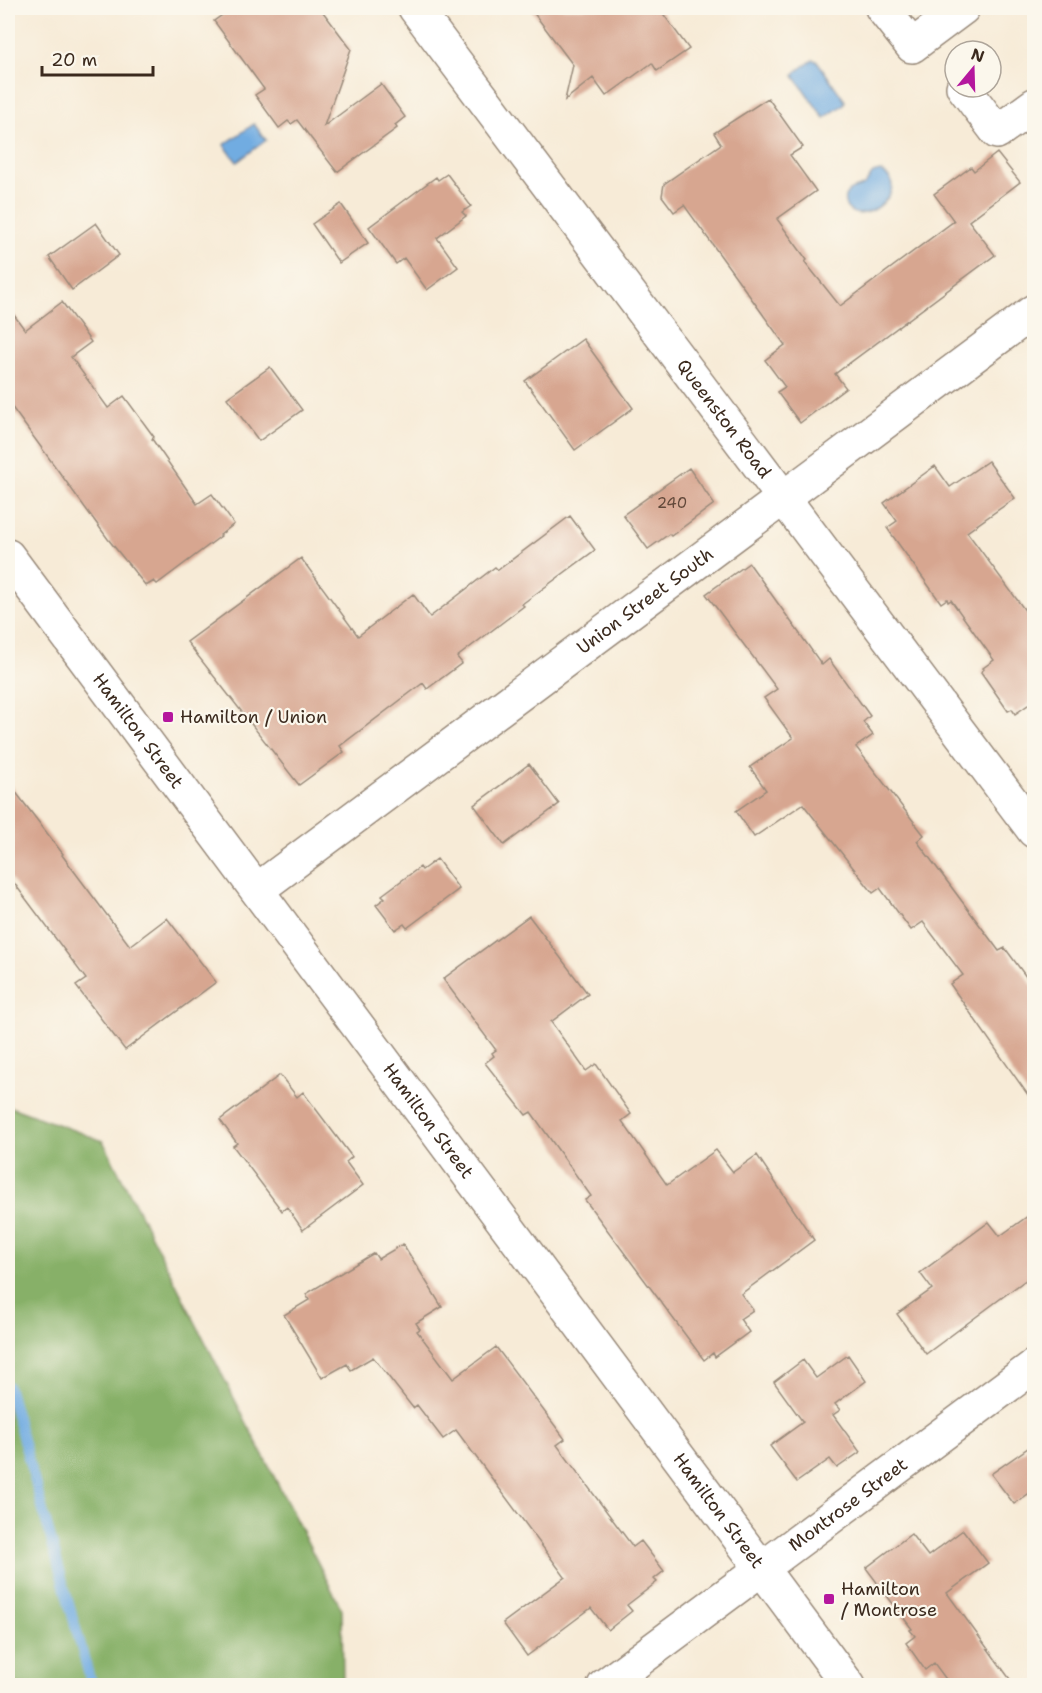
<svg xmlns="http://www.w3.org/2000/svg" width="1042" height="1693" font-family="'Shantell Sans',sans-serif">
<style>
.forest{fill:#87b067;stroke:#616d42;stroke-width:1.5}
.water{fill:#71ace1;stroke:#566b80;stroke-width:1.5}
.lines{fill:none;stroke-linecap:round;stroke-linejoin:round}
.stream{stroke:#71ace1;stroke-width:10}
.building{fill:#d7a690}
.minor-casing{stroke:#998a7a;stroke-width:36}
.minor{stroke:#fff;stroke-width:33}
.poi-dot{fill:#b5179e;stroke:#fbf7ec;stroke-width:2}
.labels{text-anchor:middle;stroke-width:4.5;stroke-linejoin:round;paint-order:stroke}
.number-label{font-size:15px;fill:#62493a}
.street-label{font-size:18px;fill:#3b2a1e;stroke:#fbf7ec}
.poi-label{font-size:18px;fill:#3b2a1e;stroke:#fbf7ec;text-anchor:start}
</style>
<rect width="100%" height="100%" fill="#fbf7ec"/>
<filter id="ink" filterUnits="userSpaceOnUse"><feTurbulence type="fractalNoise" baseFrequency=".0167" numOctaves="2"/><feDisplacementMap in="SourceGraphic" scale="12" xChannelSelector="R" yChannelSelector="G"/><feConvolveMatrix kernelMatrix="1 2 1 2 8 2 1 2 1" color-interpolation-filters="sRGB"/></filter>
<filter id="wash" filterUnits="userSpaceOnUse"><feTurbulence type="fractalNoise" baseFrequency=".008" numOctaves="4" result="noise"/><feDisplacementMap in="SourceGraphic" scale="24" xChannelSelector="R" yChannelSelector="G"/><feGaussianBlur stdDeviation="1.35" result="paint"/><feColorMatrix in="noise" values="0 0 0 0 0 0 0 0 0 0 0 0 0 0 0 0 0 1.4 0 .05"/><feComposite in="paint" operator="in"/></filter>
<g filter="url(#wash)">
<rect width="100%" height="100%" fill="#f7ebd7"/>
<!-- forest -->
<path class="forest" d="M8 1106 103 1141 342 1610 343 1685H8Z"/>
<!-- water -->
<path class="water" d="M813 60 817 61 845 101 843 105 824 118 794 76 796 72Z
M254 124 266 140 237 162 224 145Z
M880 171C914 185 866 228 848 209 845 206 844 200 845 196 849 187 859 190 865 184 868 181 870 176 873 173Z"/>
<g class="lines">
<!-- stream -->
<path class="stream" d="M8 1386 92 1686"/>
</g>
<g id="blocks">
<!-- building -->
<path class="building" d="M232 8H320L351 49 324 126 381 84 405 117 395 125 397 128 337 172 297 120 291 124 288 121 279 128 255 95 264 89 214 21Z
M530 8H659L689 49 657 71 652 63 606 96 593 78 565 100 573 65Z
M768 98 803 147 790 155 816 191 777 219 807 260 805 262 840 306 954 221 934 194 971 167 974 171 997 153 1020 182 969 221 995 255 835 374 846 388 800 423 777 392 785 387 765 360 785 345 684 205 674 212 662 196 664 184 721 144 714 133Z
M447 174 471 206 462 212 466 216 437 238 458 267 427 290 404 258 396 264 369 227 436 177 438 180Z
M341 204 368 243 339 263 312 224Z
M96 223 119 255 72 290 49 257Z
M62 302 91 342 71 357 108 408 124 396 154 437 152 439 197 504 212 494 234 524 220 535 221 536 157 584 154 581 146 586 108 539 8 402V307L25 330Z
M583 339 633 408 575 450 525 381Z
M270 367 302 410 259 441 227 398Z
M988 461 1015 498 967 532 1035 624V700L1015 714 1012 709 1008 711 981 672 984 669 983 668 994 660 951 600 948 602 947 599 941 603 887 528 897 521 884 503 935 466 950 487Z
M689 468 714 504 671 536 669 534 648 549 623 515Z
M570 516 595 550 522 604 524 606 457 657 462 663 427 689 423 683 340 746 344 752 299 785 187 642 301 558 358 636 413 594 430 617 495 567 498 570Z
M749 563 822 665 829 659 870 716 863 722 873 735 856 747 924 835 917 841 999 951 1005 948 1035 989V1105L950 984 963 975 923 922 911 930 880 888 873 893 803 804 754 837 736 811 766 790 750 767 793 738 764 698 777 689 706 594Z
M529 764 559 804 504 845 474 805Z
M8 782 63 854 62 855 130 946 167 918 216 982 125 1050 76 986 86 979 8 875Z
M437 859 459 889 407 928 404 924 395 930 376 905 385 898 382 895 420 867 422 870Z
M529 916 588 994 551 1022 586 1071 596 1064 631 1114 622 1121 667 1185 716 1150 733 1172 757 1155 814 1240 741 1294 753 1310 740 1319 749 1332 715 1357 713 1353 704 1360 585 1200 591 1196 531 1112 526 1115 485 1063 494 1056 492 1053 496 1050 443 979Z
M280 1075 297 1097 303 1092 352 1157 346 1162 363 1185 303 1230 287 1207 282 1211 233 1146 237 1143 220 1120Z
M1035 1211V1273L926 1354 897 1314 932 1289 920 1273 989 1222 1000 1236Z
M403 1244 442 1307 416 1323 420 1329 417 1331 453 1379 496 1347 565 1439 557 1445 633 1547 641 1541 664 1571 654 1579 657 1582 627 1605 632 1611 608 1630 591 1608 527 1656 503 1623 565 1577 456 1430 443 1439 417 1405 413 1408 373 1357 351 1370 347 1364 322 1378 284 1315 309 1300 306 1294 374 1253 378 1259Z
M848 1355 866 1381 835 1404 840 1410 833 1415 860 1452 837 1468 830 1459 797 1482 770 1446 803 1422 774 1382 803 1360 816 1378Z
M1035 1443V1489L1014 1504 991 1474Z
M963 1530 988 1563 947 1593 1015 1686H951L934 1663 925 1670 906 1643 915 1636 910 1630 912 1629 866 1568 911 1534 928 1556Z"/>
</g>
</g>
<g filter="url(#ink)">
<use href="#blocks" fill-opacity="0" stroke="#998a7a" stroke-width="1.5"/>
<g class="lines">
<!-- minor casing -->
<g class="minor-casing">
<g id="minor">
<path id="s1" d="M415 8 1034 831"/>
<path d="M882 8 912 46 963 8"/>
<path d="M963 87 997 132 1034 105"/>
<path id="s2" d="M8 556 849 1686"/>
<path id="s3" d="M257 890 1034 311"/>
<path id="s4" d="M604 1686 1034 1366"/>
</g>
</g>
<!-- minor -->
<use href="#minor" class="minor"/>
</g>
</g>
<!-- markers -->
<g class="poi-dot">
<rect x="162" y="711" width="12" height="12" rx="3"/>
<rect x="823" y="1593" width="12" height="12" rx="3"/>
</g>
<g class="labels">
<!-- number labels -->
<g class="number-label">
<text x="672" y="508">240</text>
</g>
<!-- street labels -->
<g class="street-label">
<text dy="6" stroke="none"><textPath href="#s1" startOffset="514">Queenston Road</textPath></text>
<text dy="6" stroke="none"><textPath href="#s3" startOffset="484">Union Street South</textPath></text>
<text dy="6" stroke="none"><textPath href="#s2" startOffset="218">Hamilton Street</textPath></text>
<text dy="6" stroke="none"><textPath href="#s2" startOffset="704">Hamilton Street</textPath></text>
<text dy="6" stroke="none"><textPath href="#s4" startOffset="304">Montrose Street</textPath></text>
<text dy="6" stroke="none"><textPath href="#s2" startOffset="1190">Hamilton Street</textPath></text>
</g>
<!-- poi labels -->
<g class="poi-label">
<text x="180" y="723">Hamilton / Union</text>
<text x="841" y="1595">Hamilton<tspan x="841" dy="21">/ Montrose</tspan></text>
</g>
</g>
<!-- margin -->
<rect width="1042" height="1693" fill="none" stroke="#fbf7ec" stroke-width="30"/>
<!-- north arrow -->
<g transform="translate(973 69) rotate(19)"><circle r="28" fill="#fbf7ec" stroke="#aea59a" stroke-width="1.5"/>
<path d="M0-4.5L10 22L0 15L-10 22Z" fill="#b5179e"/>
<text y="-9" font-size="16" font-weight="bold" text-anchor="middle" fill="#3b2a1e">N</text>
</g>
<!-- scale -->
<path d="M42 66v9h111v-9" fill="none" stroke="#3b2a1e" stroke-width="3"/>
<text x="51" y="66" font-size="18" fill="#3b2a1e" stroke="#fbf7ec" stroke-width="4.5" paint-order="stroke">20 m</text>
</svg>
